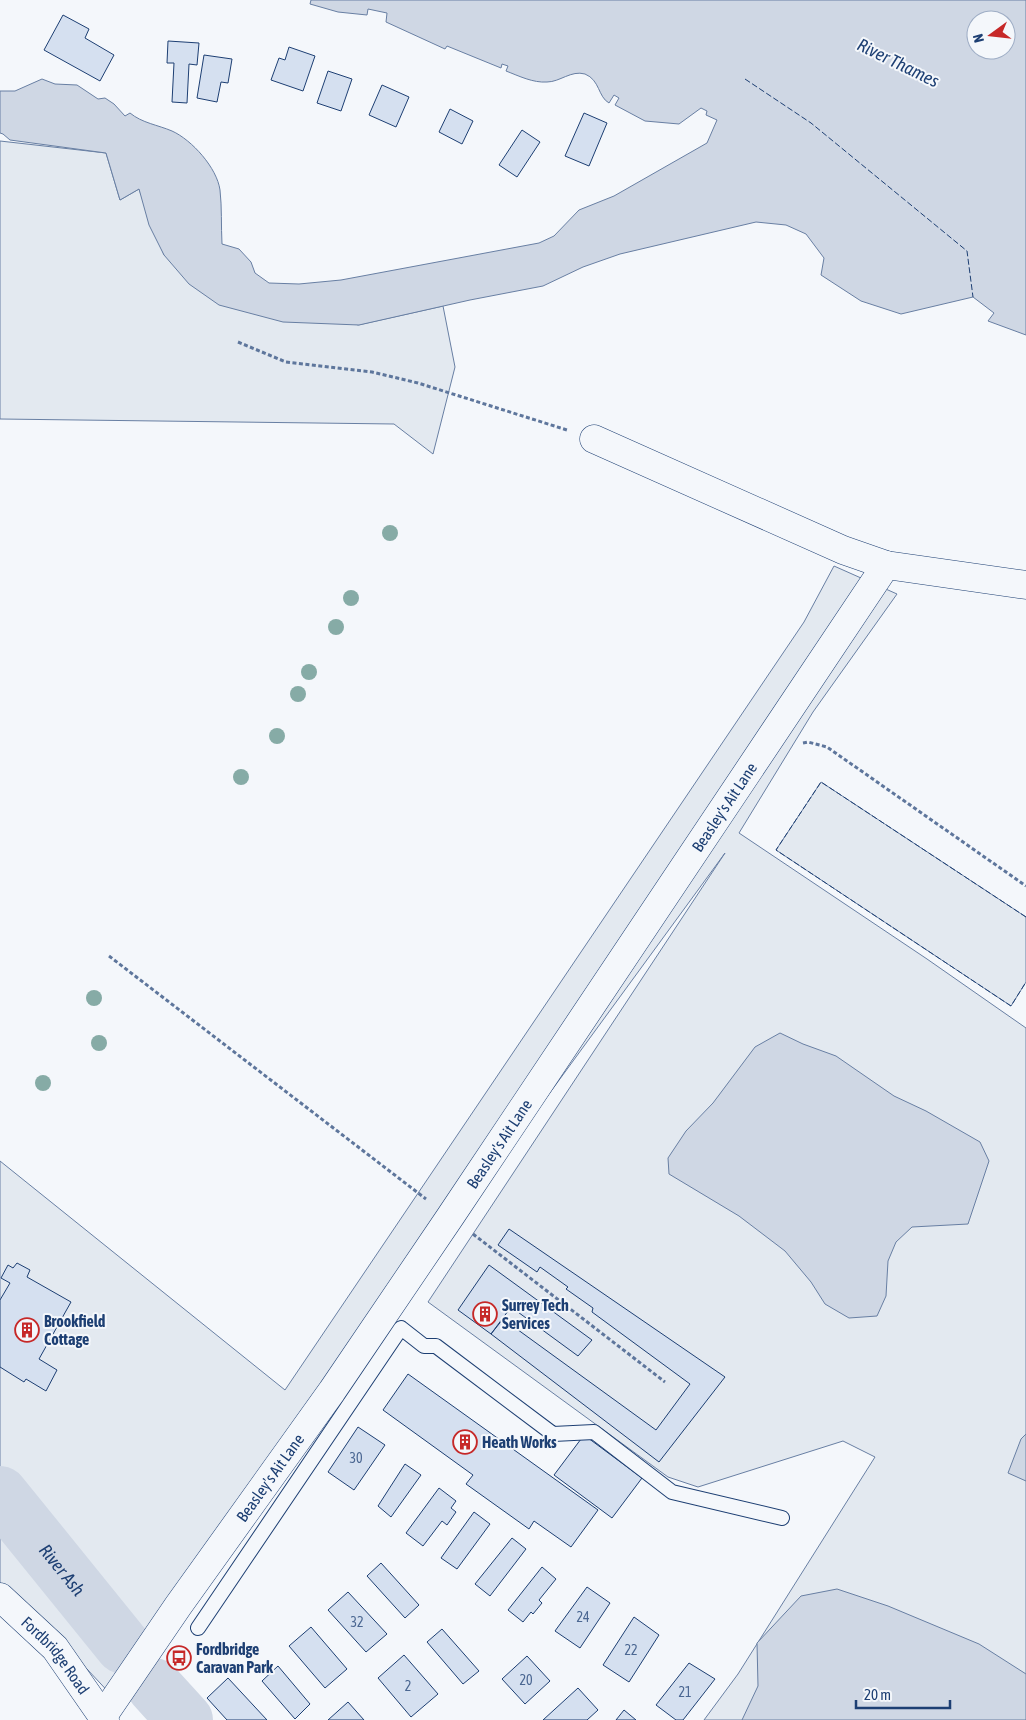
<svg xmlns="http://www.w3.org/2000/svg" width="1026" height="1720" font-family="'Asap Condensed',sans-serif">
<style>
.green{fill:#e3e9f0;stroke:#687fa3}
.water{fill:#cfd7e4;stroke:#687fa3;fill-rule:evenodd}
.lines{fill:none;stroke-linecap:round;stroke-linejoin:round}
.river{stroke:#cfd7e4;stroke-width:56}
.building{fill:#d5e0f0;stroke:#1d3f73}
.service-casing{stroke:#1d3f73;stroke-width:16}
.minor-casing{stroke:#1d3f73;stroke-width:29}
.tertiary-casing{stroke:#1d3f73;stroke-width:29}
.path{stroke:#5e769c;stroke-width:3;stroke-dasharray:4 2.5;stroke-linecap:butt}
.service{stroke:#f4f7fb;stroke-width:14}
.minor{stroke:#f4f7fb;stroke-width:28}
.tertiary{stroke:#f4f7fb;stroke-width:28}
.fence{stroke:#1d3f73;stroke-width:1;stroke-dasharray:6 2.5;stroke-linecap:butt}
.tree{fill:#86aba6}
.labels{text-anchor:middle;stroke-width:4;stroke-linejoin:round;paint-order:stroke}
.number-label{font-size:14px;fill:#4b6792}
.street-label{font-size:16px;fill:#1d3f73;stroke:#f4f7fb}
.poi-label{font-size:16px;font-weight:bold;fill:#1d3f73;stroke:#f4f7fb;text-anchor:start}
.water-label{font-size:18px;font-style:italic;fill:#1d3f73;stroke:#f4f7fb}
</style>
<rect width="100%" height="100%" fill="#f4f7fb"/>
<!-- green -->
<path class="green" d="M0 141 106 153 120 200 139 189 164 255 358 325 443 306 455 367 433 454 394 424 0 419Z
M834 566 897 594 813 712 739 833 927 959 1026 1028V1720H704L738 1674 875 1457 843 1441 698 1487 668 1477 428 1302 725 853 332 1391 115 1699 43 1622 0 1587V1161L285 1390 804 622Z
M821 782 1026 917V982L1011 1006 776 850Z"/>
<!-- water -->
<path class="water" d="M311 0H1026V335L988 321 994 313 973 297 901 314 861 301 821 275 824 258 806 234 786 225 756 222 620 254 583 267 543 286 470 300 359 325 283 322 219 305 189 284 164 255 149 225 139 189 120 200 106 153 10 140 3 134 0 133V91H15L42 79 55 84 77 85 98 99 105 98 114 104 125 116 130 113C142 123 158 125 172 131 192 140 217 168 220 190 222 207 221 226 222 244L239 249 251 262 255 273 269 283 299 284 341 280 539 243 554 236 579 210 614 196 707 143 717 120 706 115 707 111 701 108 679 124 645 121 615 105 619 98 614 95 609 103C598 97 600 80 585 74 571 70 560 82 547 82 533 83 519 76 506 71L508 66 502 64 501 68 447 46 445 49 386 22 387 13 368 9 367 15 338 12 310 4ZM976 20H1006V50H976Z
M780 1033 803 1044 836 1056 894 1096 926 1111 980 1142 989 1161 968 1224 912 1227 896 1242 888 1261 886 1296 877 1316 849 1318 825 1304 811 1282 785 1251 739 1216 669 1174 668 1158 686 1131 713 1103 755 1047Z
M1026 1434V1481L1008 1473 1021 1439Z
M837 1589 888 1606 979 1644 1026 1674V1720H742L758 1686 757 1643 801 1596Z"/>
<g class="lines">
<!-- river -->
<g class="river">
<path id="s1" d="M0 1494 123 1646"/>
<path d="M154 1686 185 1720"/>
</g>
</g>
<!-- building -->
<path class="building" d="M63 15 89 29 85 38 114 55 100 81 44 50Z
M168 41 199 43 197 65 189 64 187 103 172 102 174 63H167Z
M289 47 315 56 303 91 271 80 279 58 285 60Z
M204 55 232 59 228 83 221 82 217 102 197 98Z
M328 71 352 79 341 111 317 103Z
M382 85 409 97 396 127 369 115Z
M450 109 473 121 462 144 439 132Z
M584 113 607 123 589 166 565 156Z
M522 130 540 142 517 177 499 165Z
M509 1229 725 1377 659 1462 491 1334 503 1319 656 1430 690 1384 592 1312 593 1308 566 1289 568 1287 540 1267 537 1272 498 1245Z
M17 1263 30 1270 27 1277 71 1302 39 1359 57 1370 46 1391 26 1379 24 1382 0 1367V1300L10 1283 1 1278 8 1265 13 1268Z
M489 1265 592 1340 578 1356 511 1307 491 1334 458 1310Z
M408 1374 598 1510 571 1547 534 1521 529 1529 466 1484 473 1475 383 1410Z
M358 1427 385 1445 354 1490 328 1472Z
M584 1435 642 1478 612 1518 554 1475Z
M405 1464 421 1475 391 1517 378 1506Z
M439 1488 456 1501 451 1508 456 1512 447 1525 442 1521 423 1546 406 1533Z
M474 1512 490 1524 457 1569 441 1558Z
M512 1538 526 1549 490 1596 475 1584Z
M381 1563 419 1605 405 1618 367 1576Z
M542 1567 556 1579 539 1600 542 1603 533 1614 531 1612 523 1622 508 1610Z
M587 1587 610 1603 580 1648 555 1631Z
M348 1592 387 1634 366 1652 328 1610Z
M634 1617 659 1635 629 1682 603 1665Z
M311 1627 347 1669 325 1688 289 1646Z
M442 1629 479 1671 463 1684 427 1642Z
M404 1655 438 1694 411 1717 378 1678Z
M527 1656 550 1681 525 1704 502 1679Z
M689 1663 715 1679 683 1720H676L656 1705Z
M278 1666 310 1704 295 1719 262 1681Z
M228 1678 267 1720H227L207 1698Z
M578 1688 598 1710 587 1720H543Z
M348 1702 364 1720H328Z
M624 1710 636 1720H616Z"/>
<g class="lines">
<!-- service casing -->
<g class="service-casing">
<path id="service" d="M198 1628 401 1328 424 1346H436L553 1434 594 1432 672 1492 782 1518"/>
</g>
<!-- minor casing -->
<g class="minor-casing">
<g id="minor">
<path d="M594 439 843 550 886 565 1026 585"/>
<path id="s2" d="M103 1716 178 1606 332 1391 450 1217 886 565"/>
</g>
</g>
<!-- tertiary casing -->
<g class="tertiary-casing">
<g id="tertiary">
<path id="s3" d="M0 1597 55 1648 105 1720"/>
</g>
</g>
<!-- path -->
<path class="path" d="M238 342 286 362 372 372 418 383 567 430
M803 743 808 742 827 747 1026 886
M109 956 426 1199
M473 1234 665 1382"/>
<!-- service -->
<use href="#service" class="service"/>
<!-- minor -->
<use href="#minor" class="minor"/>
<!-- tertiary -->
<use href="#tertiary" class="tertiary"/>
<!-- fence -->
<path class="fence" d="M745 79 811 123 967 251 973 297
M1026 917 821 782 776 850 1011 1006 1026 982"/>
</g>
<!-- trees -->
<g class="tree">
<circle cx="390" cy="533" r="8"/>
<circle cx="351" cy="598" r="8"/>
<circle cx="336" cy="627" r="8"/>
<circle cx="309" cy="672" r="8"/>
<circle cx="298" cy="694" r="8"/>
<circle cx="277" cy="736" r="8"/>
<circle cx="241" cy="777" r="8"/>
<circle cx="94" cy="998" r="8"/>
<circle cx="99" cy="1043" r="8"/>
<circle cx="43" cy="1083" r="8"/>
</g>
<!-- icons -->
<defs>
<g id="building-ring" transform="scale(1.25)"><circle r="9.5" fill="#f4f7fb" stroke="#c62828" stroke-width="1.5"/><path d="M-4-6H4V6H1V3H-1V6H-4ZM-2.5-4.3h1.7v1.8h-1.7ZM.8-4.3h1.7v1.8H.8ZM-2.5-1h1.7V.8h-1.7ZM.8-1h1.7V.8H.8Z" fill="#c62828"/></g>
<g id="bus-ring" transform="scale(1.25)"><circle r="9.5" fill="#f4f7fb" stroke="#c62828" stroke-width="1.5"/><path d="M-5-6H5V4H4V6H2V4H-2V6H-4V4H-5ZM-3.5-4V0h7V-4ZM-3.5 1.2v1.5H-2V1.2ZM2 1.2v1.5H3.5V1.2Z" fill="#c62828"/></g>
</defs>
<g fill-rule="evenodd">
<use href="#building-ring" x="485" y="1314"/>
<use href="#building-ring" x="27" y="1330"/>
<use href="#building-ring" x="465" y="1442"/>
<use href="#bus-ring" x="179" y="1658"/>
</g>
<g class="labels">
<!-- number labels -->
<g class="number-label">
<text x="356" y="1463">30</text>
<text x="583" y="1622">24</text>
<text x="357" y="1627">32</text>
<text x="631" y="1655">22</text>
<text x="526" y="1685">20</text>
<text x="408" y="1691">2</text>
<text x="685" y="1697">21</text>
</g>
<!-- street labels -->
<g class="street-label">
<text dy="6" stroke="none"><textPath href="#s2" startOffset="1101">Beasley's Ait Lane</textPath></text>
<text dy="6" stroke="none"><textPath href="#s2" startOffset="696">Beasley's Ait Lane</textPath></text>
<text dy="6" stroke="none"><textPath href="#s2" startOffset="291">Beasley's Ait Lane</textPath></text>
<text dy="6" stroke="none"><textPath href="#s3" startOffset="81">Fordbridge Road</textPath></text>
</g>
<!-- poi labels -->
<g class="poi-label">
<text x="502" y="1311">Surrey Tech<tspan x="502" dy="18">Services</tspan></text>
<text x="44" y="1327">Brookfield<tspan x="44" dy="18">Cottage</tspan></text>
<text x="482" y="1448">Heath Works</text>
<text x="196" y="1655">Fordbridge<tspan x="196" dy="18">Caravan Park</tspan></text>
</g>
<!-- water labels -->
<g class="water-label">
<text transform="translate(898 63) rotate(26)" y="6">River Thames</text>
<text dy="6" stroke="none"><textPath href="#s1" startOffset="98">River Ash</textPath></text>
</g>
</g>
<!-- north arrow -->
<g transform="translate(991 35) rotate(255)"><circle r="24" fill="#f4f7fb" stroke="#9eadc5"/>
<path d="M0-4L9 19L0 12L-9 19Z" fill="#c62828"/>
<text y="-8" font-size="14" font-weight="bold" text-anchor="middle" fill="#1d3f73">N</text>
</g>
<!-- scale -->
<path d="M856 1700v8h94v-8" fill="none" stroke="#1d3f73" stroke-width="2.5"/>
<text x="864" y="1700" font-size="15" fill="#1d3f73" stroke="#f4f7fb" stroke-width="4" paint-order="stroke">20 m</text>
</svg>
